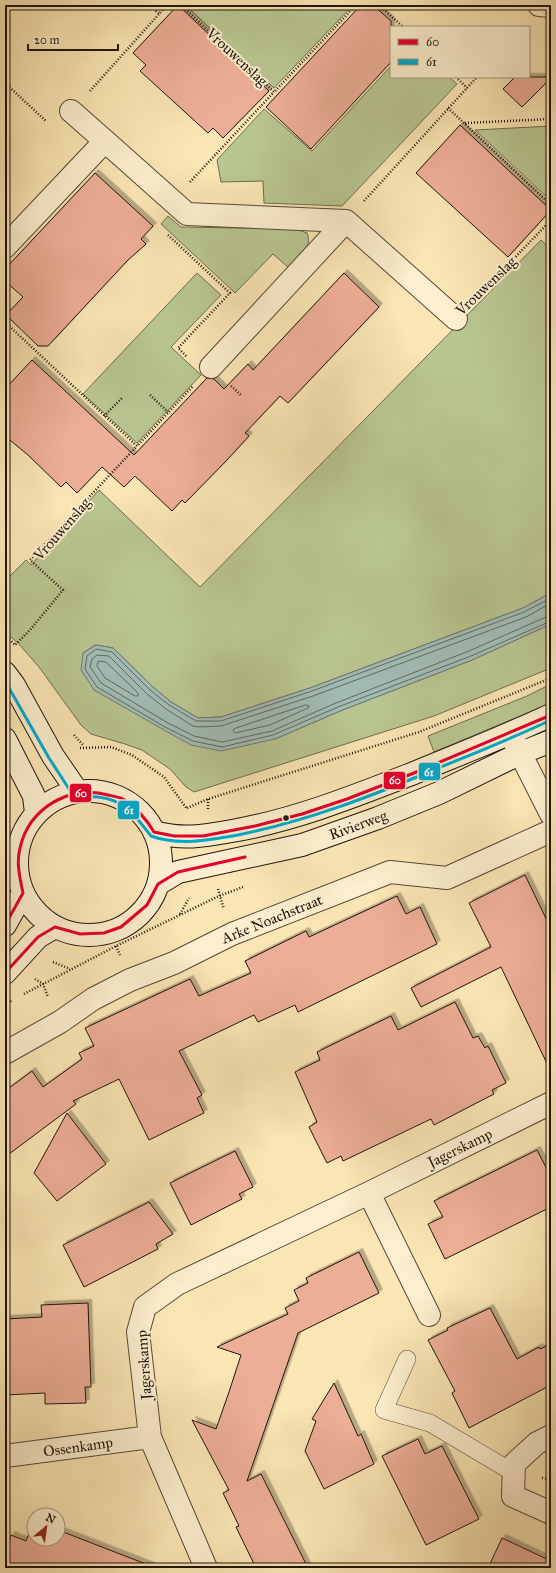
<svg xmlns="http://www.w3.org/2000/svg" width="556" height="1573" font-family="'IM FELL Great Primer',serif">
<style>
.green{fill:#b9c691;stroke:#6c6d4f}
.water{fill:#a2bdb7;stroke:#6e7973}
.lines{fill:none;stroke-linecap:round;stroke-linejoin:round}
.shore{stroke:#606862;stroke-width:1}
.building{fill:#edae97;stroke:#1f140d;filter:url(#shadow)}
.lane-casing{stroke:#564837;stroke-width:18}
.street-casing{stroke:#564837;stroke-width:24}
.secondary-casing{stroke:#1f140d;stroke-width:24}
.path{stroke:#1f140d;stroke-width:2.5;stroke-dasharray:1 2;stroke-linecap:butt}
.lane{stroke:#fceece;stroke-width:17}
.street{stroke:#fceece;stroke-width:22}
.secondary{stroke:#fceece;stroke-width:22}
.bus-1-casing{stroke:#fceece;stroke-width:6}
.bus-2-casing{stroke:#fceece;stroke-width:6}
.bus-1{stroke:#e4002b;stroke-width:3}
.bus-2{stroke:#00a9ce;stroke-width:3}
.bus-dot{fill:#1f140d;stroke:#fceece;stroke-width:1.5}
.labels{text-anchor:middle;stroke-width:4;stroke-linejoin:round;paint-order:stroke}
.street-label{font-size:15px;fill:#1f140d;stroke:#fceece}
.line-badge{stroke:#fceece;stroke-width:1.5}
.badge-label{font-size:11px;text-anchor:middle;font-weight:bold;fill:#fff}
</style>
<defs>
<filter id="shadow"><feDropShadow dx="3.5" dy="-3.5" stdDeviation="0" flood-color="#0004"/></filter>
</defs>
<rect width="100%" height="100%" fill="#fae5b4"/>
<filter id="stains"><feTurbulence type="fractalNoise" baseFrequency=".005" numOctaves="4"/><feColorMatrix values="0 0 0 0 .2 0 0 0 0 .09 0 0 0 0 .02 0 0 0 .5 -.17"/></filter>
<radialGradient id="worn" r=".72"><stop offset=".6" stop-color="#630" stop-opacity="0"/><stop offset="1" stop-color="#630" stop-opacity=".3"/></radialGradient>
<!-- green -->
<path class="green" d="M185 5H353L274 88Z
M391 66V77H449L457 84 342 206 264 203 263 181 221 182 217 160 264 109 312 151Z
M551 126V201L475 130Z
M168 216 181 227 296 229 307 233C313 248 299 257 289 268L273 254 235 293 161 224Z
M541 240 551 249V593L523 608 310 688 221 717 198 718 171 702 153 687 113 648 95 645 83 653 94 690 113 700 275 739 340 711 472 660 551 624V668L434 716 194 792 186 787 170 769 142 750 125 744 91 734 81 725 39 667 18 643 5 632V581L26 560 31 565 99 490 200 587Z
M197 273 221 295 171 347 201 375 137 443 83 394Z
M551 684V703L434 752 428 736 527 696Z"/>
<!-- water -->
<path class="water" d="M551 593V624L472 660 340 711 275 739 221 751 191 745 164 730 94 690 81 670 83 653 96 645 113 648 153 687 171 702 198 718 221 717 310 688 523 608Z"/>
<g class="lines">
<!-- shore -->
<path class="shore" d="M551 598 524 612 312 691 221 721H196L169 705 150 690 112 652 96 649 87 656 85 669 97 687 165 727 193 741 222 747 273 735 338 707 471 656 551 621
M551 603 526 617 313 696 221 726 198 727 193 726 166 709 147 694 109 656 97 655 92 659 90 667 101 683 168 723 194 736 222 742 272 731 336 703 469 651 546 617 551 616
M99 661 106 662 138 693V696H135L105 678 97 666Z
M306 705 309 706 308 708 270 725 235 733 233 731 234 729Z"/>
</g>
<!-- building -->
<path class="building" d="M178 5 269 91 223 138 213 128 208 133 140 71 146 65 133 53Z
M361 5H373L391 21V62L311 149 266 107Z
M515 77H551V78L522 107 503 89Z
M460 125 551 210 508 257 416 173Z
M95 173 153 226 141 239 146 244 127 261 48 346H38L6 315 23 297 5 281V269Z
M344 273 379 307 288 403 280 396 245 433 249 436 226 461 185 503 182 500 172 511 135 476 124 487 102 467 77 493 66 482 61 487 28 455 5 436V389L32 360 134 455 207 378 214 379 224 389 248 364 253 370Z
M525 875 551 929V1072L501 967 421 1007 411 988 491 947 469 903Z
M397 896 406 914 420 907 437 944 298 1012 295 1005 258 1022 254 1015 179 1051 202 1095 197 1098 204 1113 149 1140 119 1079 73 1101 76 1104 5 1157V1091L32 1071 43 1087 82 1059 79 1053 94 1046 85 1028 190 979 199 996 251 973 245 961 306 931 309 937Z
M455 1002 473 1038 478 1036 485 1048 488 1046 506 1083 492 1090 494 1094 434 1125 431 1119 343 1161 341 1156 327 1163 309 1127 317 1122 295 1072 320 1060 317 1052 391 1016 398 1030Z
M67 1113 106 1164 57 1201 34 1173Z
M537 1150 551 1177V1207L445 1259 428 1224 443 1217 434 1201Z
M235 1151 253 1187 239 1194 242 1199 191 1225 170 1183Z
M149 1202 173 1234 156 1244 158 1249 84 1287 63 1245Z
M359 1252 379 1293 298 1333 247 1481 261 1474 308 1568H256L236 1527 239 1526 223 1493 229 1490 192 1420 216 1429 229 1392 241 1355 217 1347 288 1314 285 1308 299 1301 294 1290 308 1283 306 1278Z
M88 1303 91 1387H85L86 1403 45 1404V1393L5 1395V1319L42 1317 41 1305Z
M490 1308 517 1359 539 1347 540 1349 551 1344V1385L469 1428 452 1393 455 1391 428 1340 448 1330 447 1328Z
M334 1383 358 1436 361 1434 374 1464 324 1489 305 1451 316 1421 312 1419Z
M418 1439 425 1454 442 1446 479 1519 426 1545 382 1456Z
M34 1521V1539H58V1530L151 1566V1568H5V1551L11 1535 26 1541Z
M502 1538 551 1561V1568H488Z"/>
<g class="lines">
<!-- lane casing -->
<g class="lane-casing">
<path id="lane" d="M407 1359 384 1410 430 1423 514 1473"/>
</g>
<!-- street casing -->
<g class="street-casing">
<path id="street" d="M539 5 551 6
M71 111 105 141
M5 247 105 141 187 214 346 221 456 319
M211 367 346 221
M512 737 551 814
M5 1053 60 1022 93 999 130 980 174 963 232 934 390 872 447 878 551 831
M369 1193 429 1315
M551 1436 537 1443 514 1464 513 1496 551 1513
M5 1456 150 1437
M206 1568 150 1437 138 1332 145 1307 177 1284 369 1193 551 1103"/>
</g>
<!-- secondary casing -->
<g class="secondary-casing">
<path id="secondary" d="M5 673 14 685 53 756 77 791
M5 739 34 796 36 813
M17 863a72 72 0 1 1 144 0a72 72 0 1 1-144 0Z
M154 832C183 840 204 836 232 831 295 820 355 796 414 773 460 754 506 736 551 715
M158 884 178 872 302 845 378 818 439 793 521 753 551 741
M5 925 23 893
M5 973 38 937 55 927"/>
</g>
<!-- path -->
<path class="path" d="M149 5 159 14 167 5
M181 5 274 92 356 5
M379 5 403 27
M456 77 467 88
M5 83 46 121
M90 91 159 14
M448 108 551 205
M465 123 551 119
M190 182 274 92
M364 201 477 77
M168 235 230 293 178 348 187 357
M474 300 551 220
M5 322 137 446 193 386
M231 386 242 396
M150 395 168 412
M104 416 122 398
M5 635 15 645 30 630 63 590 30 560 137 446
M74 735 84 746
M80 748 111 747 132 755 164 777 187 809
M208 799V809
M187 808 208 799 419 732 551 678
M218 889 224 909
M180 914 189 898
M116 946 120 955
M53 962 70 969
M35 979 43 984 48 997
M24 994 116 946 219 896 243 887
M5 1004 13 1000
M542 1478 551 1479"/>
<!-- lane -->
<use href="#lane" class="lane"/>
<!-- street -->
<use href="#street" class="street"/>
<!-- secondary -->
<use href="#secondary" class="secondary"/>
<!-- bus-1 casing -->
<g class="bus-1-casing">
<path id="bus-1" d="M5 925 23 893C20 878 16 863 20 848 29 808 70 784 108 795 113 796 119 797 123 799 135 806 147 820 154 832L174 836H203L255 826 302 814 347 799 414 773 551 715
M5 973 38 937 55 927 80 934 104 933 121 927 147 905 158 884 178 872 245 857"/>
</g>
<!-- bus-2 casing -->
<g class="bus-2-casing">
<path id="bus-2" d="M5 681 49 758 73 795C80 798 90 796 98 797 126 800 135 816 151 836 178 846 210 840 238 835 307 821 372 796 436 769 475 753 513 738 551 720"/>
</g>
<!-- bus-1 -->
<use href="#bus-1" class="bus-1"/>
<!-- bus-2 -->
<use href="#bus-2" class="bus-2"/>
</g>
<!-- markers -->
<circle class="bus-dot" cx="286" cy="818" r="3.5"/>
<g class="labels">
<!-- street labels -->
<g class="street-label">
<text transform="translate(237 57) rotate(43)" y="5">Vrouwenslag</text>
<text transform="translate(486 286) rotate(-44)" y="5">Vrouwenslag</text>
<text transform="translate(62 529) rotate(-49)" y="5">Vrouwenslag</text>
<text transform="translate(358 825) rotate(-20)" y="5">Rivierweg</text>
<text transform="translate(272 919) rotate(-22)" y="5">Arke Noachstraat</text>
<text transform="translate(460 1148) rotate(-26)" y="5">Jagerskamp</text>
<text transform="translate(144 1365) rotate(-94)" y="5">Jagerskamp</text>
<text transform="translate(78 1447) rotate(-8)" y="5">Ossenkamp</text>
</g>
</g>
<g class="line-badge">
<rect x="418" y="762" width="23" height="19" rx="4" fill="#00a9ce"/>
<rect x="383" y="771" width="23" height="19" rx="4" fill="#e4002b"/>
<rect x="69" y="783" width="23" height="20" rx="4" fill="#e4002b"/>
<rect x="117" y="800" width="23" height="20" rx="4" fill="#00a9ce"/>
</g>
<g class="badge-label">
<text x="429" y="776">61</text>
<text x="395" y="784">60</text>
<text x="81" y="797">60</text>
<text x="129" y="814">61</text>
</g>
<!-- margin -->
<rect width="556" height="1573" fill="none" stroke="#fae5b4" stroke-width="20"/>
<rect x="6" y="6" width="544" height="1561" fill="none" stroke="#1f140d" stroke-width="2"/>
<rect x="10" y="10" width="536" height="1553" fill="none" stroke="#1f140d"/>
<!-- legend -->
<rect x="390" y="26" width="140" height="52" fill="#fceece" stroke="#a49781"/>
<rect x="398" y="39" width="20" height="6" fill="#e4002b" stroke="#a49781"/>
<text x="426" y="46" font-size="12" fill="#1f140d">60</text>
<rect x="398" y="59" width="20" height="6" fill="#00a9ce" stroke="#a49781"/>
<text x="426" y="66" font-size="12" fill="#1f140d">61</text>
<!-- north arrow -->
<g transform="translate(46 1527) rotate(29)"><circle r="19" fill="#fceece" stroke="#a49781"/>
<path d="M0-3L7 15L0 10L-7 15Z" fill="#8f2418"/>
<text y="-6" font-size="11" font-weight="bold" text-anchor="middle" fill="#1f140d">N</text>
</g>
<!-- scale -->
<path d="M28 44v6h90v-6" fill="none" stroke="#1f140d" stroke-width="2"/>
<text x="34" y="44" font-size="12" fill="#1f140d" stroke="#fceece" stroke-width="3" paint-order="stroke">20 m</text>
<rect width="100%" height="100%" filter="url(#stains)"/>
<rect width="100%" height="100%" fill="url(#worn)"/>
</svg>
